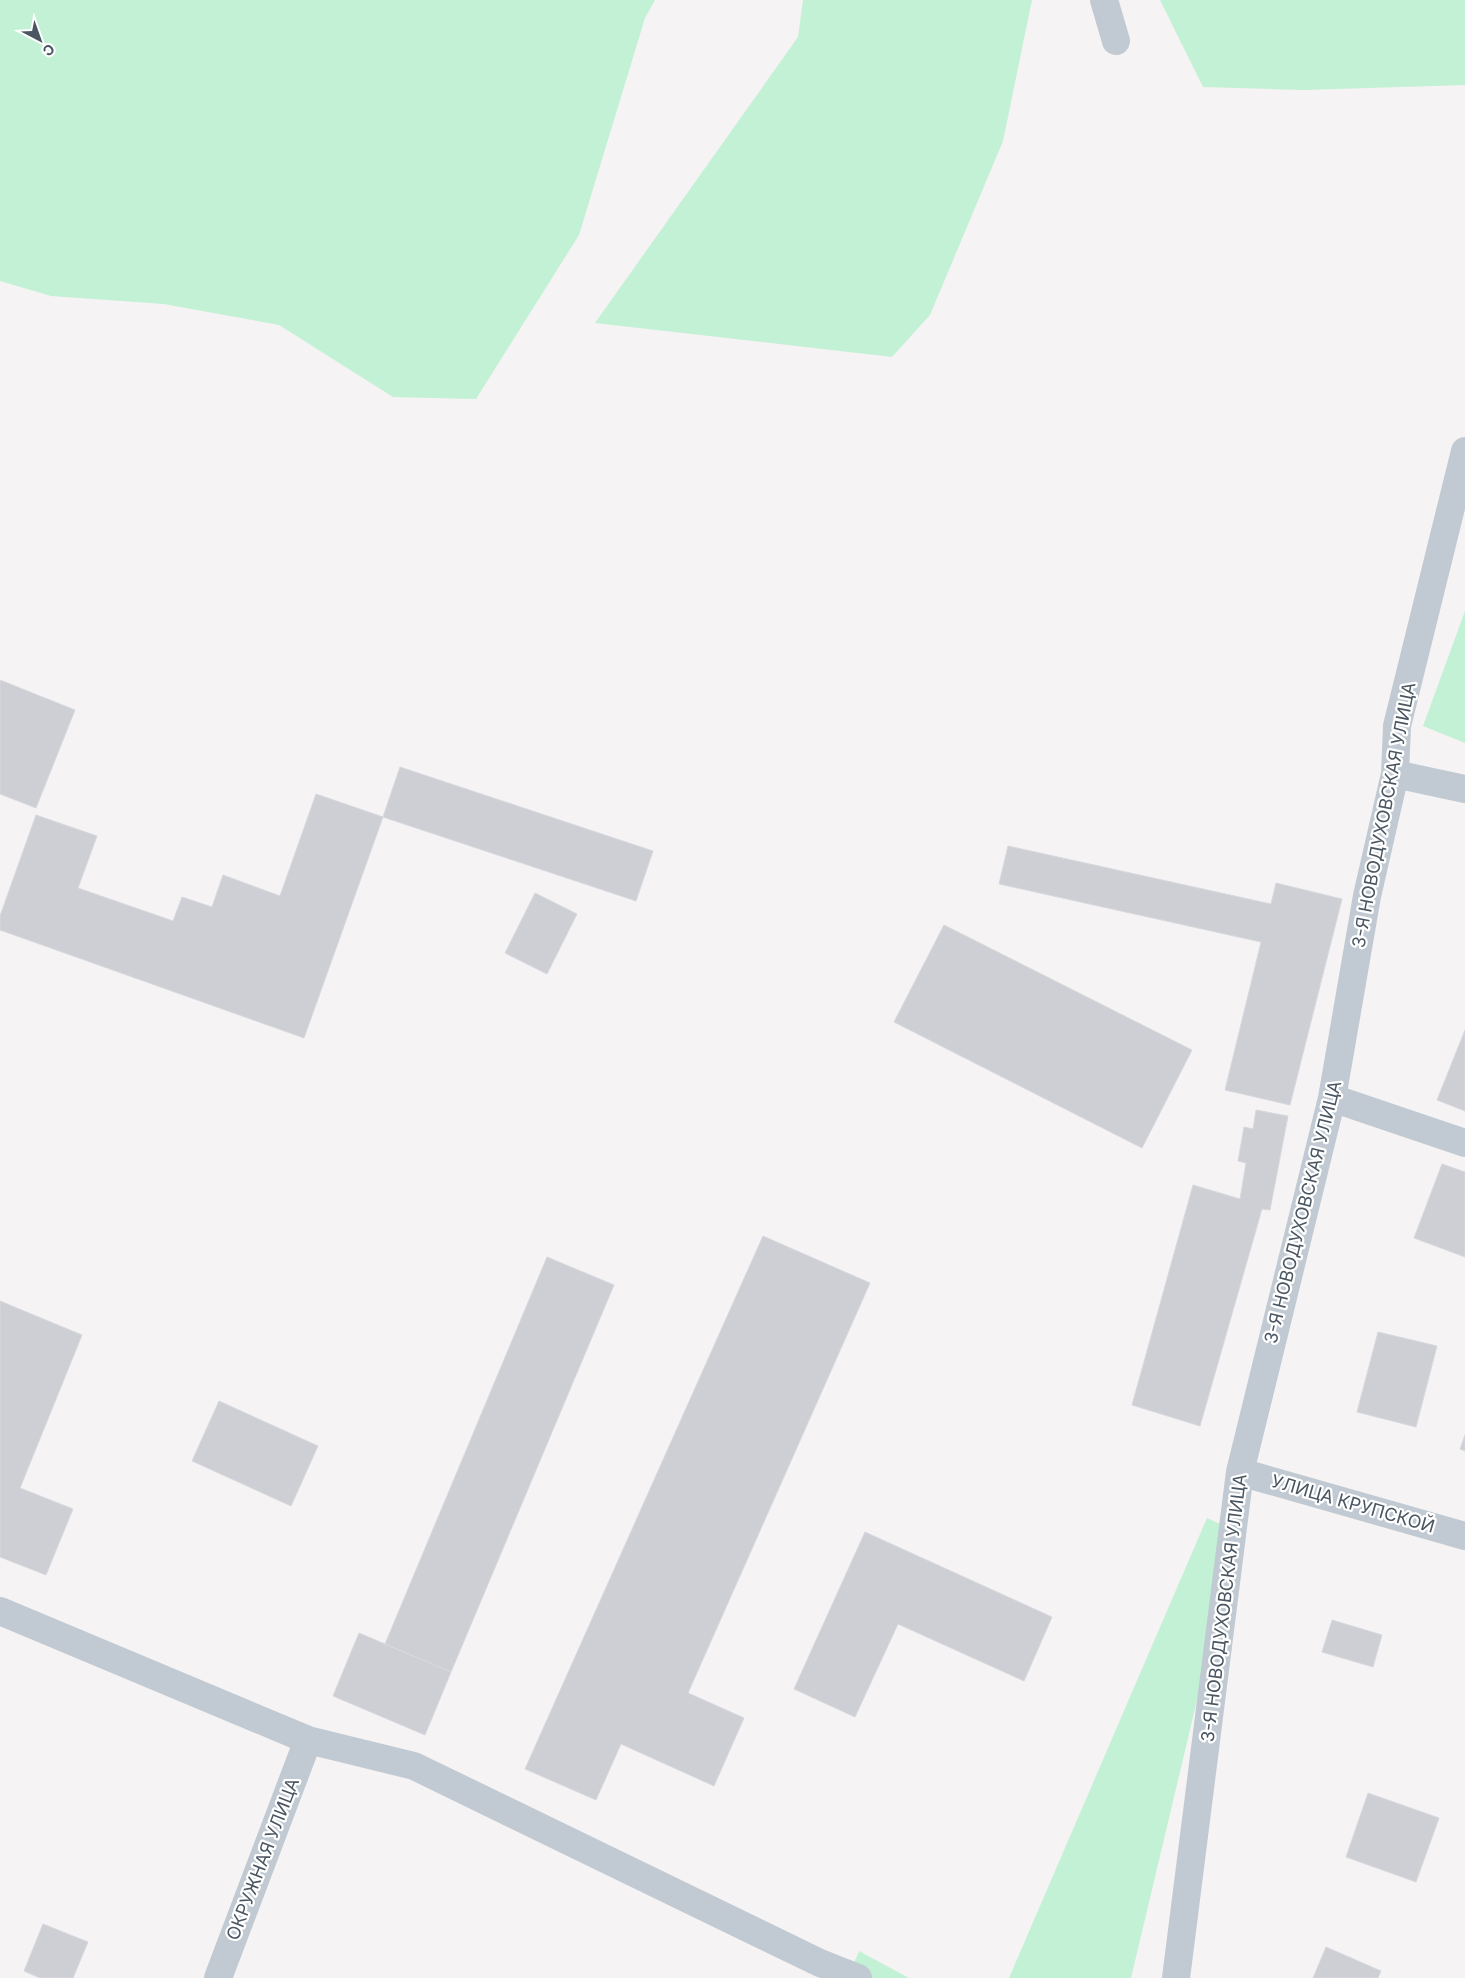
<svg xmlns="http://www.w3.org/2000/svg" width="1465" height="1978" font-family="Inter,sans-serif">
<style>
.green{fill:#c3f1d5}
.building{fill:#cdcfd5;stroke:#d7d9de}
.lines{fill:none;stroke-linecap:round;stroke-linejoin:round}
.minor{stroke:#c1cad2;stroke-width:28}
.labels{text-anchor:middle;stroke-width:4.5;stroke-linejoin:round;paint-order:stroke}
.street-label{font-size:18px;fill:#4a5661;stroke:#fff}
</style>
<rect width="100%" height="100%" fill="#f5f3f3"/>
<!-- green -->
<path class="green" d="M0 0H655L645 18 579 235 476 399 393 397 279 325 164 304 51 296 0 281Z
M803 0H1032L1003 141 930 315 892 357 595 323 798 37Z
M1160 0H1465V85L1304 90 1203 87Z
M1465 611V743L1423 726Z
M1207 1518 1237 1532 1131 1978H1009Z
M859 1951 909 1978H848Z"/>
<!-- building -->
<path class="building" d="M0 680 75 710 36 808 0 794Z
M400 767 653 851 636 901 383 817Z
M316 794 383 817 304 1038 0 930V916L36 815 97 836 78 888 173 921 182 897 212 907 223 875 280 896Z
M1008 846 1271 904 1276 883 1342 899 1290 1105 1225 1090 1261 942 999 884Z
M535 893 577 914 547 974 505 953Z
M944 925 1192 1050 1142 1148 894 1022Z
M1465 1030V1111L1437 1100Z
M1256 1110 1288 1116 1270 1210 1262 1209 1200 1426 1132 1405 1193 1185 1240 1199 1246 1163 1238 1161 1244 1127 1253 1129Z
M1442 1164 1465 1172V1257L1414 1238Z
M763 1236 870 1283 688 1693 744 1718 714 1786 621 1744 596 1800 525 1769Z
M547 1257 614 1285 451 1672 385 1644Z
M0 1301 82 1335 20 1488 73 1509 46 1575 0 1557Z
M1378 1332 1437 1346 1416 1427 1357 1412Z
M219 1401 318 1446 291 1506 192 1461Z
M1465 1435V1451L1460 1449Z
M865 1532 1052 1617 1024 1681 898 1624 855 1717 794 1689Z
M1332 1620 1382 1635 1373 1667 1322 1652Z
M359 1633 451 1672 425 1735 333 1696Z
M1368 1793 1439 1818 1416 1882 1346 1857Z
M43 1924 88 1942 73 1978H40L24 1971Z
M1326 1947 1381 1971 1378 1978H1313Z"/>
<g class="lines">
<!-- minor -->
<path class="minor" d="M1104 0 1116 41
M1395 774 1465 789
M1332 1098 1465 1143
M1240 1472 1465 1536
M0 1611 308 1740 414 1766 820 1963 858 1978
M218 1978 308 1740
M1176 1978 1240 1472 1332 1098 1367 896 1395 774 1397 726 1465 451"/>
</g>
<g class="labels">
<!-- street labels -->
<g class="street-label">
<text transform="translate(1384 815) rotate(-79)" y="6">3-Я НОВОДУХОВСКАЯ УЛИЦА</text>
<text transform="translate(1303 1212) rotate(-76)" y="6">3-Я НОВОДУХОВСКАЯ УЛИЦА</text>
<text transform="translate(1353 1504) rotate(16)" y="6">УЛИЦА КРУПСКОЙ</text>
<text transform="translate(1224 1608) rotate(-83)" y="6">3-Я НОВОДУХОВСКАЯ УЛИЦА</text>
<text transform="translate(263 1859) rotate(-69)" y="6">ОКРУЖНАЯ УЛИЦА</text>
</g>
</g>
<!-- north arrow -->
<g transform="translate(40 40) rotate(139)" stroke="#ffffff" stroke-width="4" paint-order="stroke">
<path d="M0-4L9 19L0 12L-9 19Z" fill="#4a5661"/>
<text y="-8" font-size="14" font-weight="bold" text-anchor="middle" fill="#4a5661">С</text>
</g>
</svg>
